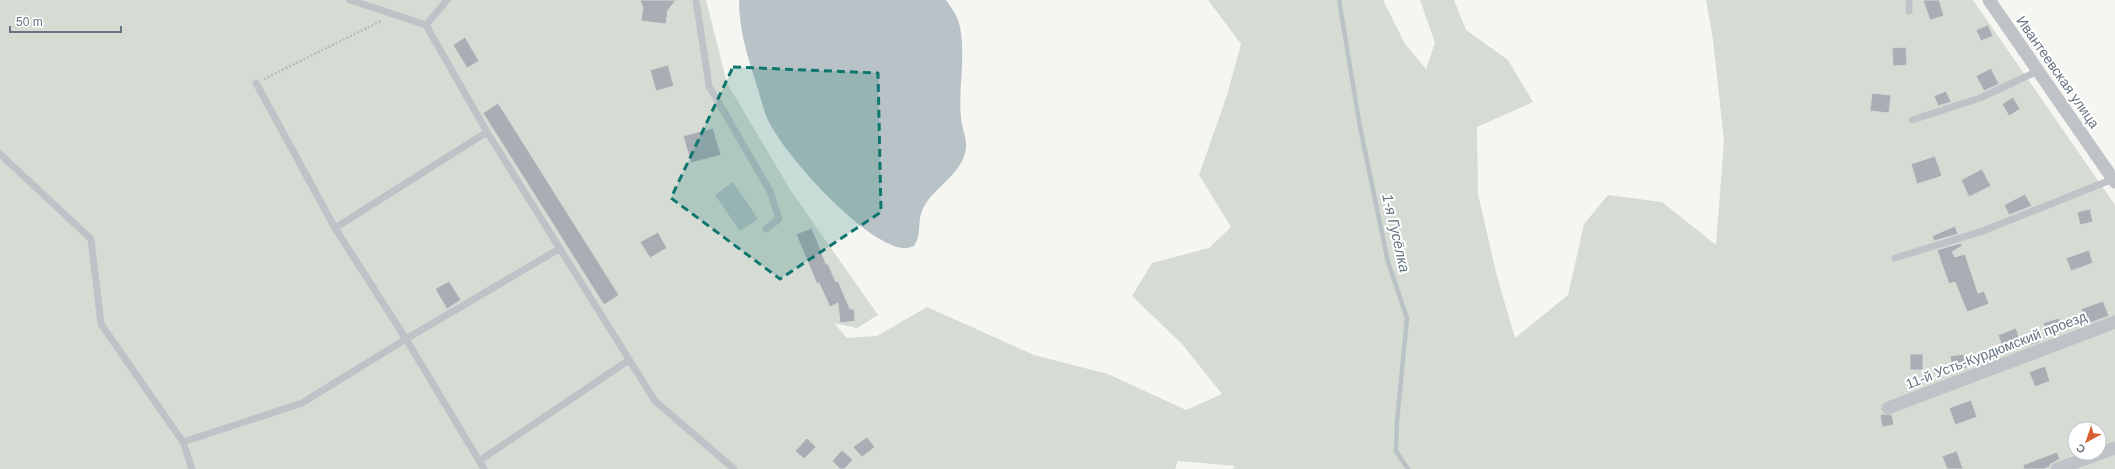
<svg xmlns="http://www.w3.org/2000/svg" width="2115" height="469" font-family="Arial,sans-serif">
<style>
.green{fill:#d6dcd4;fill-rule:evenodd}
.water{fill:#b9c3c7}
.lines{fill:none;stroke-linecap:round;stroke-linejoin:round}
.stream{stroke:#b9c3c7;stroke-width:4.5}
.building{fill:#a8aeb4;stroke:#d7d7d5}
.path{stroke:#b9bbbe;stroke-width:2.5;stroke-dasharray:2 2;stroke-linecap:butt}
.service{stroke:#bfc2c6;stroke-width:7}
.minor{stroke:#bfc2c6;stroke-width:13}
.marked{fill:#0f766e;fill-opacity:0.2;stroke:#0f766e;stroke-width:3;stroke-dasharray:8 5;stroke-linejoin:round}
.labels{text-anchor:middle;stroke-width:4;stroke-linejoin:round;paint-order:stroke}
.street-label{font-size:14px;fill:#667481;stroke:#fff}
.water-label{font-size:15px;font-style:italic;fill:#62757e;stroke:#fff}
</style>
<rect width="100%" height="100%" fill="#f5f6f2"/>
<!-- green -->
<path class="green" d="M0 0H706L727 83 791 191 878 315 857 328 834 323 847 338 877 336 927 307 1034 355 1108 374 1186 410 1222 394 1182 344 1132 296 1152 263 1209 248 1231 227 1199 175 1227 95 1241 44 1208 0H1383L1405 44 1426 69 1435 43 1420 0H1454L1466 30 1508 60 1533 102 1477 127 1478 194 1497 276 1515 338 1568 295 1584 224 1608 195 1662 202 1716 245 1724 141 1713 40 1706 0H1973L2115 205V469H1232L1236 466 1178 461 1175 469H0ZM2075 429H2099V453H2075Z"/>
<!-- water -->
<path class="water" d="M739 0H946C952 8 958 17 960 27 966 56 958 88 961 118 962 132 970 142 964 156 956 179 931 189 922 211 917 223 922 235 914 246 910 247 906 249 902 248 863 242 785 156 768 120 763 109 760 95 756 83 747 55 739 29 739 0Z
M733 182 758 219 740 231 715 195Z"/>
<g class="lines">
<!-- stream -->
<path class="stream" d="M1339 0 1360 127 1388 262 1407 318 1397 421 1396 451 1408 469"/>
</g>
<!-- building -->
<path class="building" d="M640 0H676L668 10 666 24 641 21 643 8Z
M1923 0H1939L1944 16 1930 20Z
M1988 25 1993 36 1981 41 1976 30Z
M465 37 479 61 467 68 453 45Z
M1906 47 1907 65 1893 66 1892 48Z
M668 65 674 86 656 91 650 70Z
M1991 68 1999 84 1984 91 1976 76Z
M1946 91 1951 102 1938 106 1934 96Z
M1872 93 1891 95 1889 113 1870 111Z
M2013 97 2020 109 2009 116 2002 104Z
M498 103 619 295 604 305 483 113Z
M713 128 721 155 691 163 683 136Z
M1935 156 1942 176 1917 184 1911 164Z
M1982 169 1991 186 1969 197 1961 180Z
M2025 194 2032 206 2009 215 2004 205Z
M2090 209 2093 222 2080 225 2077 212Z
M1955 226 1958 234 1934 241 1932 236Z
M812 228 826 264H828L836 282 838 281 850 309H854L855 321 840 323 838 303 830 307 819 283 817 284 796 234Z
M658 232 667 248 650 258 640 242Z
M1961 243 1962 246 1952 252 1955 257 1965 254 1978 293 1984 291 1989 304 1967 312 1955 282 1949 284 1937 250Z
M2089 250 2093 263 2071 271 2066 258Z
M449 281 461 300 447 309 435 289Z
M2103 301 2109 316 2087 324 2081 309Z
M2059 318 2063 330 2048 336 2043 323Z
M2016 328 2021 343 2003 349 1998 335Z
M2035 331 2040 342 2025 347 2021 336Z
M1910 354H1923V370H1910Z
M1964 354 1967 368 1953 371 1950 356Z
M2045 366 2050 381 2035 387 2029 372Z
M1971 400 1977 417 1955 425 1949 408Z
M1883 414 1892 415 1894 425 1882 427 1880 415Z
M867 437 875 447 862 457 853 447Z
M807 438 816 447 804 459 795 451Z
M842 450 853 460 844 469H840L832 461Z
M1957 451 1963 469H1947L1942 456Z
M2057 452 2060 459 2051 464 2049 467 2044 469H2024L2023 465Z"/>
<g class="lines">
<!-- path -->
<path class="path" d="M264 79 381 21"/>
<!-- service -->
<path class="service" d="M350 0 426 25 487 132 655 401 734 469
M696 0 709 86 770 191 779 219 766 229
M1909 0V11
M426 25 447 0
M256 83 335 228 406 339 484 469
M1912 120 1980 98 2038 71
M0 154 91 239 101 324 183 442 192 469
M335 228 487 132
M1895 258 1983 231 2113 179
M183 442 302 403 406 339 559 249
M479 461 629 360"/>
<!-- minor -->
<path class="minor" d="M1989 0 2115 182
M1888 408 2115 322
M2057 469 2115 448"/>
</g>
<!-- marked area -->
<path class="marked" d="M733 67 878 73 881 212 780 279 671 198Z"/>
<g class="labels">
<!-- street labels -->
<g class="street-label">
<text transform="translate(2058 72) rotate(55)" y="5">Ивантеевская улица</text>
<text transform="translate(1996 350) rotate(-21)" y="5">11-й Усть-Курдюмский проезд</text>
</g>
<!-- water labels -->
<g class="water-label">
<text transform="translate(1396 233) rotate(77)" y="5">1-я Гусёлка</text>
</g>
</g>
<!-- north arrow -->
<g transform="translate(2087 441) rotate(220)"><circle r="19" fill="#ffffff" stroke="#c2c7cd"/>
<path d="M0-3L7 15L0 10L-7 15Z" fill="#d76131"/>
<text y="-6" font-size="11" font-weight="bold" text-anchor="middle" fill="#667481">С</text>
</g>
<!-- scale -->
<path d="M10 26v6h111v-6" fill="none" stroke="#667481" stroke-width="2"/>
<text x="16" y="26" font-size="12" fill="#667481" stroke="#ffffff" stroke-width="3" paint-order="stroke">50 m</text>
</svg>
